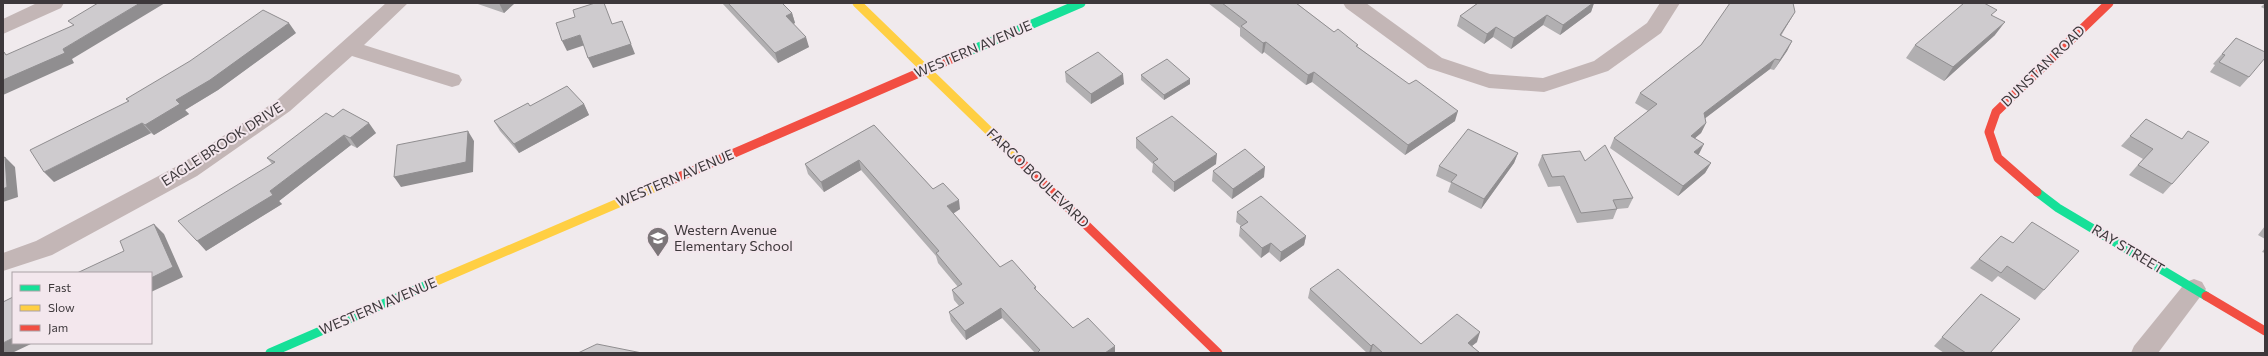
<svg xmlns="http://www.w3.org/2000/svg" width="2268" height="356" font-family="Commissioner,sans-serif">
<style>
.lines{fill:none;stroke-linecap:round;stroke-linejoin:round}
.street{fill:#c3b6b6;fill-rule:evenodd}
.fast{stroke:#16e098;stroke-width:9}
.slow{stroke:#ffcf43;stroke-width:9}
.jam{stroke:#f24e42;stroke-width:9}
.wall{fill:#b1afb1}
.shaded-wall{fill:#908e90}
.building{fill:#cecbce;stroke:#908e90}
.labels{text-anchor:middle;stroke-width:4;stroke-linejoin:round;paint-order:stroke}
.street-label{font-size:14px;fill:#3d383b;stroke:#f3e7ed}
.poi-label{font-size:14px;fill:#3d383b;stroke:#f3e7ed;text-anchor:start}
</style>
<rect width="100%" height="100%" fill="#f0eaed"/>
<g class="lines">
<!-- street -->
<path class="street" d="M37 3H64L61 8 3 34V19Z
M386 3H408L364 45 459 75 462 80 459 85 452 87 352 56 290 111 197 176 52 255 3 271V253L36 241 181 164 276 101Z
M1343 3H1366L1442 58 1490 74 1543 78 1594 61 1647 23 1660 3H1680L1661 33 1608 71 1544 92 1489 88 1428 68 1346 8Z
M2194 279 2202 282 2206 289 2158 353H2131L2134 346 2186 282Z"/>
<!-- fast -->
<path class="fast" d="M965 53 1081 3
M2037 192 2058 208 2206 296
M270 353 434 282"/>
<!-- slow -->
<path class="slow" d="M857 3 1019 160
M434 282 672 180"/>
<!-- jam -->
<path class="jam" d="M1019 160 1218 353
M672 180 965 53
M2037 192 1998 158 1989 132 1996 112 2109 3
M2206 296 2265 331"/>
</g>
<!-- wall -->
<path class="wall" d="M475 3H515L504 13Z
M722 3H782L792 13 795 23 793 24 809 47 778 63Z
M1208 3H1296L1334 32 1358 47 1455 121 1405 155 1312 82 1306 85 1264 52 1262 54 1240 36V28Z
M1478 3H1594L1591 12 1560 35 1543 25 1511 49 1493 37 1484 44 1457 26 1460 16Z
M1730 3H1793L1795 12 1789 22 1781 36 1792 41 1787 51 1774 70 1770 69 1705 118 1706 123 1701 133 1695 138 1698 155 1711 163 1705 173 1678 196 1610 148 1614 138 1648 111 1635 103 1640 93 1701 45 1730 4Z
M2265 3V9L2261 7Z
M1993 16 1995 35 1944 81 1906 58 1915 45Z
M296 33 218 90 185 110 189 114 154 135 151 133 54 182 128 101 126 99Z
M2236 38 2249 77 2240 87 2210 72 2215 65 2213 64Z
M1065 72 1124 84 1091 104 1066 82Z
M1141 75 1190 84 1164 100 1141 80Z
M584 104 589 115 519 153 500 131 494 121 530 106Z
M333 117 376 133 357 148 351 145 279 201 282 204 206 251 272 164 267 158Z
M2146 119 2182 139 2188 131 2172 184 2163 194 2129 175 2143 159 2121 146Z
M874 125 933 189 960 209 953 214 1000 267 1036 287V290L1073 328 1115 353H1035L1002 318 966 340 951 321 949 312 959 306 954 300 952 290 958 287 938 263 936 256 861 170 824 192 808 174 805 164Z
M1136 138 1216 164 1174 192 1152 172 1153 164 1136 148Z
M1518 153 1514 163 1481 209 1448 192 1451 183 1436 176 1439 166Z
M1542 155 1633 198 1628 208 1617 209 1613 219 1577 223 1560 186 1548 187 1538 165Z
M1213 171 1264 177 1232 199 1212 181Z
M1237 212 1306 236 1304 245 1280 262 1269 252 1261 258 1239 236 1240 227 1241 226 1236 222Z
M2265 226V239L2258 235Z
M2001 236 2044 290 2035 300 1998 276 1992 282 1970 268Z
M2265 248V253L2262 252Z
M1310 289 1421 344 1477 342 1472 346 1480 353H1367L1308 298Z
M1981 294 1990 353H1944L1934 346Z"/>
<!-- shaded-wall -->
<path class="shaded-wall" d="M140 3H165L72 59 74 63 3 95V80L63 49Z
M499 3H515L504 13Z
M1593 3H1594L1591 12 1560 35 1563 25Z
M1795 12 1789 22 1774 45 1780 35Z
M792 13 795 23 788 27 786 16Z
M1547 15 1543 25 1511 49 1514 38Z
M622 21 635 54 593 68 588 58Z
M2005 22 1995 35 1944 81 1953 67Z
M289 23 296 33 218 90 185 110 189 114 154 135 145 125 176 100Z
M1496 27 1493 37 1484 44 1487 34Z
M580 35 585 45 567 51 562 41Z
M806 37 809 47 778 63 775 53Z
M1792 41 1787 51 1774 70 1780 60Z
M1266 42 1264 52 1262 54 1263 43Z
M1775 59 1770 69 1699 123 1704 113Z
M1314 72 1312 82 1306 85 1308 75Z
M1123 74 1124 84 1091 104V94Z
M1190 79V84L1164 100V95Z
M584 104 589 115 519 153 514 144Z
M1458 111 1455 121 1405 155 1408 145Z
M142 123 151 133 54 182 44 172Z
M369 123 376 133 357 148 350 138Z
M1706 123 1701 133 1686 146 1691 136Z
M468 131 474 141 473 172 401 187 394 177Z
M344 135 351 145 279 201 282 204 206 251 197 241 270 191Z
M1704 144 1699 154 1689 162 1694 152Z
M1518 153 1514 163 1481 209 1484 199Z
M1217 154 1216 164 1174 192V182Z
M5 157 15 167 18 197 3 202V189Z
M859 160 861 170 824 192 821 182Z
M1711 163 1705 173 1678 196 1683 186Z
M1265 167 1264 177 1232 199 1233 189Z
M959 200 960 209 949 216 947 206Z
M154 224 164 234 183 277 151 292V278Z
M1306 236 1304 245 1280 262 1281 252Z
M1271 243 1269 252 1261 258 1262 248Z
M1001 308 1002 318 966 340 965 331Z
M1480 332 1477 342 1464 352 1468 343Z
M13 338V343H33L12 353H3V343Z
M1373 344 1371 353H1369L1371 346Z
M1115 346V353H1105Z"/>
<!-- building -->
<path class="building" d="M98 3H140L63 49 65 53 3 80V52H4L6 55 74 25 68 21Z
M595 3H604L612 24 622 21 631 44 588 58 580 35 562 41 556 23 575 17 573 10Z
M728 3H782L792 13 786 16 806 37 775 53Z
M1222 3H1296L1334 32 1338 29 1358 45 1356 46 1409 84 1416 80 1458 111 1408 145 1314 72 1308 75 1266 42 1263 43 1241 26 1247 22Z
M1478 3H1593L1563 25 1547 15 1514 38 1496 27 1487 34 1460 16Z
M1730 3H1793L1795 12 1780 35 1792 41 1780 60 1775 59 1704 113 1706 123 1691 136 1704 144 1694 152 1711 163 1683 186 1614 138 1657 104 1640 93 1701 45Z
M1964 3H1984L1997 10 1991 15 2005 22 1953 67 1915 45Z
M263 10 289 23 210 80 176 100 180 104 145 125 142 123 44 172 30 150 129 101 126 99 190 61Z
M2236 38 2265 52V58L2249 77 2219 62 2225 55 2222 54Z
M1098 52 1123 74 1091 94 1065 72Z
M1167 59 1190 79 1164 95 1141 75Z
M567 86 584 104 514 144 494 121 528 103 530 106Z
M343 109 369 123 350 138 344 135 270 191 273 195 197 241 178 221 275 162 267 158 326 113 333 117Z
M1172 116 1217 154 1174 182 1153 162 1158 159 1136 138Z
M2146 119 2182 139 2188 131 2209 142 2172 184 2138 165 2153 149 2130 136Z
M874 125 933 189 943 183 959 200 947 206 1000 267 1012 260 1036 287 1034 288 1073 328 1088 318 1115 346 1105 353H1037L1040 350 1001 308 965 331 949 312 964 303 952 290 962 284 936 253 939 251 859 160 821 182 805 164Z
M1468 129 1518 153 1484 199 1451 182 1457 175 1439 166Z
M468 131 466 162 394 177 397 145Z
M1605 145 1633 198 1613 200 1617 209 1581 213 1564 176 1552 177 1542 155 1580 151 1585 161Z
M1245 149 1265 167 1233 189 1213 171Z
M5 157 7 187 3 189V158Z
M1261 196 1306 236 1281 252 1271 243 1262 248 1240 227 1248 222 1237 212Z
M2032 222 2079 251 2044 290 2007 266 2001 273 1979 259 2001 236 2013 243Z
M154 224 173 267 151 278V273H77L124 251 120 241Z
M1338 269 1421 344 1457 314 1480 332 1468 343 1480 353H1383L1373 344 1371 346 1310 289Z
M1981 294 2020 319 1990 353H1966L1942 337Z
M13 297V338L3 343V302Z
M597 344 642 353H578Z"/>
<!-- icons -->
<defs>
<g id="school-pin" transform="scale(1.15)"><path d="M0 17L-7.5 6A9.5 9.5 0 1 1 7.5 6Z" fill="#7c7679" stroke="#f3e7ed"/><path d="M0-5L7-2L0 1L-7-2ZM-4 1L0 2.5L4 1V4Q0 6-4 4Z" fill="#fff"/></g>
</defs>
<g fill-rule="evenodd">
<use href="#school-pin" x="658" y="238"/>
</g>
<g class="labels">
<!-- street labels -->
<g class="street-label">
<text transform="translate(973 49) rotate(-23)" y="5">WESTERN AVENUE</text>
<text transform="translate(2043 66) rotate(-44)" y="5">DUNSTAN ROAD</text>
<text transform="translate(222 144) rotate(-33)" y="5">EAGLE BROOK DRIVE</text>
<text transform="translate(675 178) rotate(-23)" y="5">WESTERN AVENUE</text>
<text transform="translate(1038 178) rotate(44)" y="5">FARGO BOULEVARD</text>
<text transform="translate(2128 249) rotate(31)" y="5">RAY STREET</text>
<text transform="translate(378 306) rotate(-23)" y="5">WESTERN AVENUE</text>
</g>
<!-- poi labels -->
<g class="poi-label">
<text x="674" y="235">Western Avenue<tspan x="674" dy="16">Elementary School</tspan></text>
</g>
</g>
<!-- border -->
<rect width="2268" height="356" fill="none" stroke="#3d383b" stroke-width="8"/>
<!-- legend -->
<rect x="12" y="272" width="140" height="72" fill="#f3e7ed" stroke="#aaa1a6"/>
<rect x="20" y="285" width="20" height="6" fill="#16e098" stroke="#aaa1a6"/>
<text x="48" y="292" font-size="12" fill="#3d383b">Fast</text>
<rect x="20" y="305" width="20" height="6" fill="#ffcf43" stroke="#aaa1a6"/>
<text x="48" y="312" font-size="12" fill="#3d383b">Slow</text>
<rect x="20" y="325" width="20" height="6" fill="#f24e42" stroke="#aaa1a6"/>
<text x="48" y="332" font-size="12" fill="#3d383b">Jam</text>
</svg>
